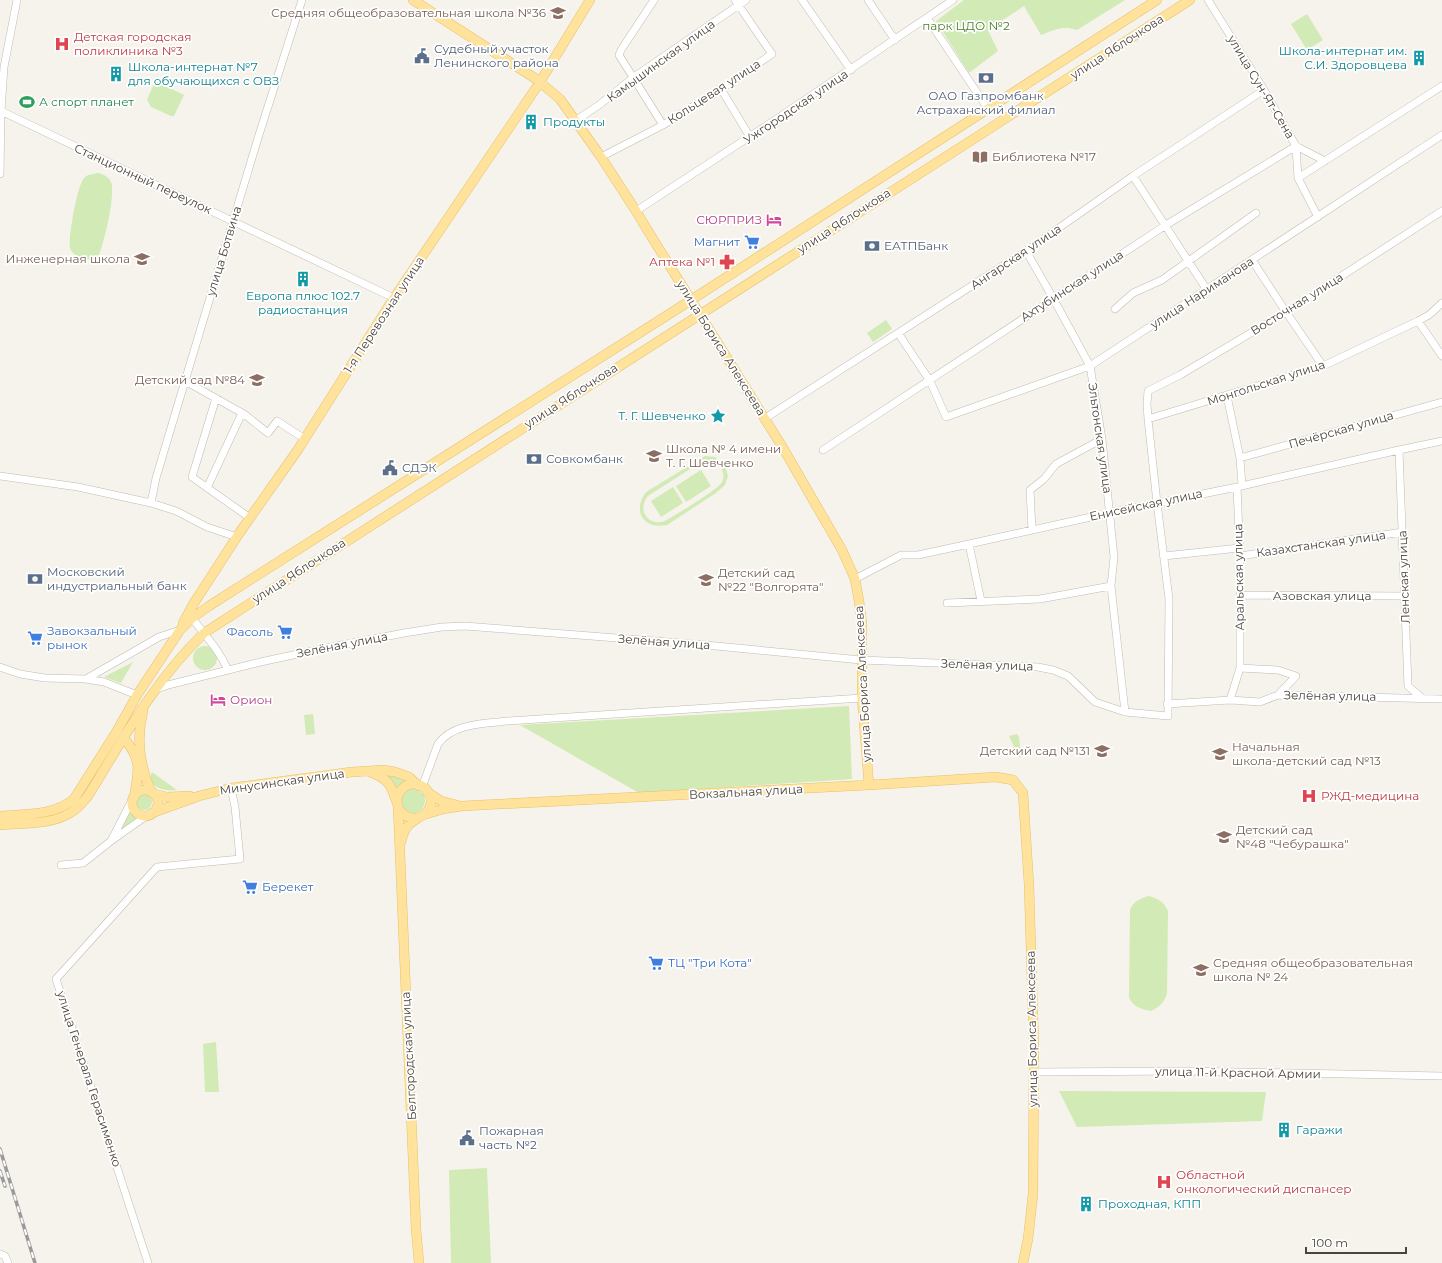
<svg xmlns="http://www.w3.org/2000/svg" width="1442" height="1263" font-family="Montserrat,sans-serif">
<style>
.green{fill:#d2eab5;fill-rule:evenodd}
.lines{fill:none;stroke-linecap:round;stroke-linejoin:round}
.minor-casing{stroke:#c2bbae;stroke-width:8}
.major-casing{stroke:#e6c16a;stroke-width:10}
.minor{stroke:#fff;stroke-width:7}
.major{stroke:#ffe39c;stroke-width:9}
.rail-casing{stroke:#9a9a9a;stroke-width:3.5}
.rail{stroke:#fff;stroke-width:2;stroke-dasharray:6;stroke-linecap:butt}
.labels{text-anchor:middle;stroke-width:3.5;stroke-linejoin:round;paint-order:stroke}
.education-label{font-size:12px;fill:#785e54;stroke:#fff;text-anchor:start}
.park-label{font-size:12px;fill:#4a7f2a;stroke:#fff}
.health-label{font-size:12px;fill:#be3a42;stroke:#fff;text-anchor:start}
.street-label{font-size:12px;fill:#4b4439;stroke:#fff}
.service-label{font-size:12px;fill:#4e5e75;stroke:#fff;text-anchor:start}
.culture-label{font-size:12px;fill:#0d838f;stroke:#fff;text-anchor:start}
.leisure-label{font-size:12px;fill:#27864d;stroke:#fff;text-anchor:start}
.hotel-label{font-size:12px;fill:#b23c85;stroke:#fff;text-anchor:end}
.shop-label{font-size:12px;fill:#366cbe;stroke:#fff;text-anchor:start}
</style>
<rect width="100%" height="100%" fill="#f6f3ec"/>
<!-- green -->
<path class="green" d="M964 0H1125L1077 30C1063 25 1054 30 1041 35L1024 6 988 30 998 51 969 73 936 21Z
M1307 14 1323 40 1307 50 1291 24Z
M155 81 184 95 174 116H171L151 107 147 100Z
M98 173C103 174 109 177 111 182 116 194 104 242 99 255 96 256 93 259 91 259 83 261 72 255 70 248 68 238 77 186 84 178 87 174 94 174 98 173Z
M886 320 892 329 873 342 867 333Z
M705 456 715 457 725 466 728 476 725 485 716 493 667 525C643 530 632 511 646 492ZM704 460C712 461 720 462 722 470 724 474 724 478 722 482 718 490 675 515 665 521 647 527 637 509 648 496Z
M701 470 711 486 686 502 676 486Z
M673 487 683 503 661 517 651 501Z
M193 658a12 12 0 1 1 24 0a12 12 0 1 1-24 0Z
M133 662 121 683 104 677Z
M849 706 852 779 639 793 520 725Z
M313 714 315 734 306 735 304 715Z
M1017 734 1019 737 1021 756 1019 758 1009 736Z
M152 772 177 790C167 792 145 788 152 772Z
M379 772 409 781 401 785 395 792Z
M401 801a12 12 0 1 1 24 0a12 12 0 1 1-24 0Z
M136 802a8 8 0 1 1 16 0a8 8 0 1 1-16 0Z
M130 808 136 815 141 817 120 829Z
M1149 896C1159 899 1164 902 1168 911L1167 993C1165 1002 1159 1007 1151 1011 1141 1009 1133 1007 1129 997L1130 910C1133 902 1140 898 1149 896Z
M216 1042 219 1092H205L203 1044Z
M1059 1091 1266 1092 1262 1121 1077 1127Z
M487 1168 491 1263H451L449 1170Z"/>
<g class="lines">
<!-- minor casing -->
<g class="minor-casing">
<path id="minor" d="M654 0 621 50 619 55 663 125 721 89 772 54 735 0
M802 0 851 70
M868 0 895 40
M1208 0 1264 90 1296 146 1298 178 1318 217
M927 18 988 109
M721 89 750 137
M1 111 394 298
M575 121 599 105 634 77 746 0
M601 157 663 125
M0 174 1 111 4 67 17 0
M1133 176 1207 290
M1298 178 1442 86
M636 211 772 122 953 0
M1026 251 1053 298 1090 366 1102 439 1114 557 1111 586 1125 712
M1252 260 1286 312 1323 366
M1115 309 1133 293 1162 280 1256 213
M1418 321 1442 356
M898 333 930 381 946 417 1090 366 1442 135
M185 381 244 414 268 433 277 421 305 439
M1227 396 1240 458 1242 486
M216 398 192 477 250 518
M764 419 1026 251 1133 176 1264 90
M1148 419 1323 366 1401 329 1418 321 1429 315 1442 303
M823 450 1166 225 1296 146 1325 161
M1399 450 1408 686 1422 698
M1240 458 1442 402
M0 476 78 487 151 503 176 511 207 527 237 537
M1237 487 1240 556V668
M207 488 242 413
M151 503 156 478 185 381 258 138 302 0
M1032 530 1030 490 1044 479 1056 464 1102 439
M969 544 981 601
M1164 556 1239 548
M1240 556 1403 532
M855 579 901 555H918L969 544 1109 513 1237 487 1399 450 1442 441
M1240 595 1404 596
M947 603 1040 599 1111 586
M192 618C205 635 219 650 228 670
M0 667 20 674 45 678 86 679 104 682 137 695
M86 679 159 637 180 630
M155 690 168 685 265 661 321 649 404 633 442 627 465 626 706 645 861 660 1038 667 1053 670 1068 676 1095 702 1125 712 1168 716 1169 599 1157 503 1148 419 1147 404 1148 391 1180 375 1286 312 1442 211
M1230 700 1260 702 1278 695
M1167 704 1230 700 1240 668 1278 670 1296 676 1278 695 1442 699
M422 787 438 744C453 723 484 724 507 721L862 698
M112 839 132 800
M61 865 83 863 111 841 149 814
M1034 1072 1188 1071 1442 1076
M0 1254 5 1256 8 1263
M148 1263 56 979 157 867 240 859 235 807 231 788"/>
</g>
<!-- major casing -->
<g class="major-casing">
<path id="major" d="M413 0 536 79 560 99 601 157 636 211 648 231 783 448 842 550 855 579 859 601 862 624V698L869 785
M183 623 194 603 240 532 297 451 394 298 540 82 590 0
M143 711C136 738 140 766 151 792
M124 738C142 760 139 770 134 797
M370 772C389 779 391 785 397 803
M397 801a17 17 0 1 1 34 0a17 17 0 1 1-34 0Z
M132 803a13 13 0 1 1 26 0a13 13 0 1 1-26 0Z
M427 792 441 801 457 805
M154 794 167 797 190 796
M398 807 416 1229 419 1263
M152 813 199 796 231 788 352 772 383 770 395 772 409 777 419 786
M423 815 443 809 462 806 869 785 996 777 1013 780 1023 793 1029 885 1034 1049 1033 1194 1028 1239 1023 1263
M0 816C25 814 54 816 74 799L117 731 137 695 180 630 192 618 209 606 674 311 1157 0
M0 825C22 823 51 825 70 813 78 809 83 802 88 796 123 739 155 680 204 633L1190 0
M401 842C404 830 407 824 418 818"/>
</g>
<!-- minor -->
<use href="#minor" class="minor"/>
<!-- major -->
<use href="#major" class="major"/>
<!-- rail casing -->
<g class="rail-casing">
<path id="rail" d="M0 1149 35 1263
M0 1171 5 1186"/>
</g>
<!-- rail -->
<use href="#rail" class="rail"/>
</g>
<!-- icons -->
<defs>
<g id="school-bare" transform="scale(1.2)"><path d="M0-5L7-2L0 1L-7-2ZM-4 1L0 2.5L4 1V4Q0 6-4 4Z" fill="#8d6e63" stroke="#fff" stroke-width="2.5" paint-order="stroke"/></g>
<g id="hospital-bare" transform="scale(1.2)"><path d="M-5-5h3v3.5h4V-5h3V5h-3V1.5h-4V5h-3Z" fill="#e0444e" stroke="#fff" stroke-width="2.5" paint-order="stroke"/></g>
<g id="civic-bare" transform="scale(1.2)"><path d="M-.6-6.5H3V-4.5H.6V-3L4-1V1h2V6H-6V1h2V-1L-.6-3ZM-1.2 2.5V6h2.4V2.5Z" fill="#5c6f8a" stroke="#fff" stroke-width="2.5" paint-order="stroke"/></g>
<g id="building-bare" transform="scale(1.2)"><path d="M-4-6H4V6H1V3H-1V6H-4ZM-2.5-4.3h1.7v1.8h-1.7ZM.8-4.3h1.7v1.8H.8ZM-2.5-1h1.7V.8h-1.7ZM.8-1h1.7V.8H.8Z" fill="#0f9aa8" stroke="#fff" stroke-width="2.5" paint-order="stroke"/></g>
<g id="bank-bare" transform="scale(1.2)"><path d="M-6-4H6V4H-6ZM0-2.3a2.3 2.3 0 1 0 0 4.6a2.3 2.3 0 1 0 0-4.6Z" fill="#5c6f8a" stroke="#fff" stroke-width="2.5" paint-order="stroke"/></g>
<g id="stadium-bare" transform="scale(1.2)"><path d="M0-5a6.5 5 0 1 0 0 10a6.5 5 0 1 0 0-10ZM-3.5-1.8h7v3.6h-7Z" fill="#2e9e5b" stroke="#fff" stroke-width="2.5" paint-order="stroke"/></g>
<g id="library-bare" transform="scale(1.2)"><path d="M-6-4Q-3-5.5-.7-3.5V5Q-3 3-6 4ZM6-4Q3-5.5 .7-3.5V5Q3 3 6 4Z" fill="#8d6e63" stroke="#fff" stroke-width="2.5" paint-order="stroke"/></g>
<g id="hotel-bare" transform="scale(1.2)"><path d="M-6-4.5h1.5V1H6V5H4.5V3h-9V5H-6ZM-4 0a1.8 1.8 0 1 1 3.6 0ZM.5 0V-2.5h3Q6-2.5 6 0Z" fill="#d1479c" stroke="#fff" stroke-width="2.5" paint-order="stroke"/></g>
<g id="supermarket-bare" transform="scale(1.2)"><path d="M-6-5.5h2.5l.6 2H6L4.5 2H-2.5L-4.4-4H-6ZM-1.5 3.2a1.3 1.3 0 1 0 .1 0ZM3 3.2a1.3 1.3 0 1 0 .1 0Z" fill="#3f7fe0" stroke="#fff" stroke-width="2.5" paint-order="stroke"/></g>
<g id="pharmacy-bare" transform="scale(1.2)"><path d="M-2-6h4v4h4v4h-4v4h-4v-4h-4v-4h4Z" fill="#e0444e" stroke="#fff" stroke-width="2.5" paint-order="stroke"/></g>
<g id="sight-bare" transform="scale(1.2)"><path d="M0-6L1.8-2.2L6-1.7L2.9 1.2L3.7 5.4L0 3.3L-3.7 5.4L-2.9 1.2L-6-1.7L-1.8-2.2Z" fill="#0f9aa8" stroke="#fff" stroke-width="2.5" paint-order="stroke"/></g>
</defs>
<g fill-rule="evenodd">
<use href="#school-bare" x="558" y="13"/>
<use href="#hospital-bare" x="62" y="44"/>
<use href="#civic-bare" x="422" y="56"/>
<use href="#building-bare" x="1419" y="58"/>
<use href="#building-bare" x="116" y="74"/>
<use href="#bank-bare" x="986" y="78"/>
<use href="#stadium-bare" x="27" y="102"/>
<use href="#building-bare" x="531" y="122"/>
<use href="#library-bare" x="980" y="157"/>
<use href="#hotel-bare" x="774" y="220"/>
<use href="#supermarket-bare" x="752" y="242"/>
<use href="#bank-bare" x="872" y="246"/>
<use href="#school-bare" x="142" y="259"/>
<use href="#pharmacy-bare" x="727" y="262"/>
<use href="#building-bare" x="303" y="279"/>
<use href="#school-bare" x="257" y="380"/>
<use href="#sight-bare" x="718" y="416"/>
<use href="#school-bare" x="654" y="456"/>
<use href="#bank-bare" x="534" y="459"/>
<use href="#civic-bare" x="390" y="468"/>
<use href="#bank-bare" x="35" y="579"/>
<use href="#school-bare" x="706" y="580"/>
<use href="#supermarket-bare" x="285" y="632"/>
<use href="#supermarket-bare" x="35" y="638"/>
<use href="#hotel-bare" x="218" y="700"/>
<use href="#school-bare" x="1102" y="751"/>
<use href="#school-bare" x="1220" y="754"/>
<use href="#hospital-bare" x="1309" y="796"/>
<use href="#school-bare" x="1224" y="837"/>
<use href="#supermarket-bare" x="250" y="887"/>
<use href="#supermarket-bare" x="656" y="963"/>
<use href="#school-bare" x="1201" y="970"/>
<use href="#building-bare" x="1284" y="1130"/>
<use href="#civic-bare" x="467" y="1138"/>
<use href="#hospital-bare" x="1164" y="1182"/>
<use href="#building-bare" x="1086" y="1204"/>
</g>
<g class="labels">
<!-- education labels -->
<g class="education-label">
<text x="546" y="17" text-anchor="end">Средняя общеобразовательная школа №36</text>
<text x="992" y="161">Библиотека №17</text>
<text x="130" y="263" text-anchor="end">Инженерная школа</text>
<text x="245" y="384" text-anchor="end">Детский сад №84</text>
<text x="666" y="453">Школа № 4 имени<tspan x="666" dy="14">Т. Г. Шевченко</tspan></text>
<text x="718" y="577">Детский сад<tspan x="718" dy="14">№22 "Волгорята"</tspan></text>
<text x="1232" y="751">Начальная<tspan x="1232" dy="14">школа-детский сад №13</tspan></text>
<text x="1090" y="755" text-anchor="end">Детский сад №131</text>
<text x="1236" y="834">Детский сад<tspan x="1236" dy="14">№48 "Чебурашка"</tspan></text>
<text x="1213" y="967">Средняя общеобразовательная<tspan x="1213" dy="14">школа № 24</tspan></text>
</g>
<!-- park labels -->
<g class="park-label">
<text x="966" y="30">парк ЦДО №2</text>
</g>
<!-- health labels -->
<g class="health-label">
<text x="74" y="41">Детская городская<tspan x="74" dy="14">поликлиника №3</tspan></text>
<text x="715" y="266" text-anchor="end">Аптека №1</text>
<text x="1321" y="800">РЖД-медицина</text>
<text x="1176" y="1179">Областной<tspan x="1176" dy="14">онкологический диспансер</tspan></text>
</g>
<!-- street labels -->
<g class="street-label">
<text transform="translate(1117 47) rotate(-33)" y="4">улица Яблочкова</text>
<text transform="translate(661 61) rotate(-36)" y="4">Камышинская улица</text>
<text transform="translate(1261 87) rotate(59)" y="4">улица Сун-Ят-Сена</text>
<text transform="translate(714 92) rotate(-33)" y="4">Кольцевая улица</text>
<text transform="translate(796 107) rotate(-34)" y="4">Ужгородская улица</text>
<text transform="translate(143 179) rotate(25)" y="4">Станционный переулок</text>
<text transform="translate(844 221) rotate(-33)" y="4">улица Яблочкова</text>
<text transform="translate(224 251) rotate(-73)" y="4">улица Ботвина</text>
<text transform="translate(1016 257) rotate(-34)" y="4">Ангарская улица</text>
<text transform="translate(1072 286) rotate(-33)" y="4">Ахтубинская улица</text>
<text transform="translate(1202 293) rotate(-33)" y="4">улица Нариманова</text>
<text transform="translate(1297 304) rotate(-32)" y="4">Восточная улица</text>
<text transform="translate(384 315) rotate(-57)" y="4">1-я Перевозная улица</text>
<text transform="translate(721 348) rotate(58)" y="4">улица Бориса Алексеева</text>
<text transform="translate(1266 383) rotate(-18)" y="4">Монгольская улица</text>
<text transform="translate(571 396) rotate(-33)" y="4">улица Яблочкова</text>
<text transform="translate(1341 430) rotate(-16)" y="4">Печёрская улица</text>
<text transform="translate(1100 438) rotate(82)" y="4">Эльтонская улица</text>
<text transform="translate(1146 505) rotate(-12)" y="4">Енисейская улица</text>
<text transform="translate(1321 544) rotate(-8)" y="4">Казахстанская улица</text>
<text transform="translate(299 571) rotate(-33)" y="4">улица Яблочкова</text>
<text transform="translate(1239 577) rotate(-91)" y="4">Аральская улица</text>
<text transform="translate(1404 577) rotate(-92)" y="4">Ленская улица</text>
<text x="1322" y="600">Азовская улица</text>
<text transform="translate(664 642) rotate(4)" y="4">Зелёная улица</text>
<text transform="translate(342 645) rotate(-11)" y="4">Зелёная улица</text>
<text transform="translate(987 665) rotate(2)" y="4">Зелёная улица</text>
<text transform="translate(863 684) rotate(-93)" y="4">улица Бориса Алексеева</text>
<text transform="translate(1330 696) rotate(1)" y="4">Зелёная улица</text>
<text transform="translate(282 782) rotate(-8)" y="4">Минусинская улица</text>
<text transform="translate(746 792) rotate(-3)" y="4">Вокзальная улица</text>
<text transform="translate(1032 1029) rotate(-91)" y="4">улица Бориса Алексеева</text>
<text transform="translate(409 1056) rotate(-93)" y="4">Белгородская улица</text>
<text transform="translate(1238 1073) rotate(1)" y="4">улица 11-й Красной Армии</text>
<text transform="translate(89 1079) rotate(72)" y="4">улица Генерала Герасименко</text>
</g>
<!-- service labels -->
<g class="service-label">
<text x="434" y="53">Судебный участок<tspan x="434" dy="14">Ленинского района</tspan></text>
<text x="986" y="100" text-anchor="middle">ОАО Газпромбанк<tspan x="986" dy="14">Астраханский филиал</tspan></text>
<text x="884" y="250">ЕАТПБанк</text>
<text x="546" y="463">Совкомбанк</text>
<text x="402" y="472">СДЭК</text>
<text x="47" y="576">Московский<tspan x="47" dy="14">индустриальный банк</tspan></text>
<text x="479" y="1135">Пожарная<tspan x="479" dy="14">часть №2</tspan></text>
</g>
<!-- culture labels -->
<g class="culture-label">
<text x="1407" y="55" text-anchor="end">Школа-интернат им.<tspan x="1407" dy="14">С.И. Здоровцева</tspan></text>
<text x="128" y="71">Школа-интернат №7<tspan x="128" dy="14">для обучающихся с ОВЗ</tspan></text>
<text x="543" y="126">Продукты</text>
<text x="303" y="300" text-anchor="middle">Европа плюс 102.7<tspan x="303" dy="14">радиостанция</tspan></text>
<text x="706" y="420" text-anchor="end">Т. Г. Шевченко</text>
<text x="1296" y="1134">Гаражи</text>
<text x="1098" y="1208">Проходная, КПП</text>
</g>
<!-- leisure labels -->
<g class="leisure-label">
<text x="39" y="106">А спорт планет</text>
</g>
<!-- hotel labels -->
<g class="hotel-label">
<text x="762" y="224">СЮРПРИЗ</text>
<text x="230" y="704" text-anchor="start">Орион</text>
</g>
<!-- shop labels -->
<g class="shop-label">
<text x="740" y="246" text-anchor="end">Магнит</text>
<text x="47" y="635">Завокзальный<tspan x="47" dy="14">рынок</tspan></text>
<text x="273" y="636" text-anchor="end">Фасоль</text>
<text x="262" y="891">Берекет</text>
<text x="668" y="967">ТЦ "Три Кота"</text>
</g>
</g>
<!-- scale -->
<path d="M1306 1247v6h100v-6" fill="none" stroke="#4b4439" stroke-width="2"/>
<text x="1312" y="1247" font-size="12" fill="#4b4439" stroke="#ffffff" stroke-width="3" paint-order="stroke">100 m</text>
</svg>
